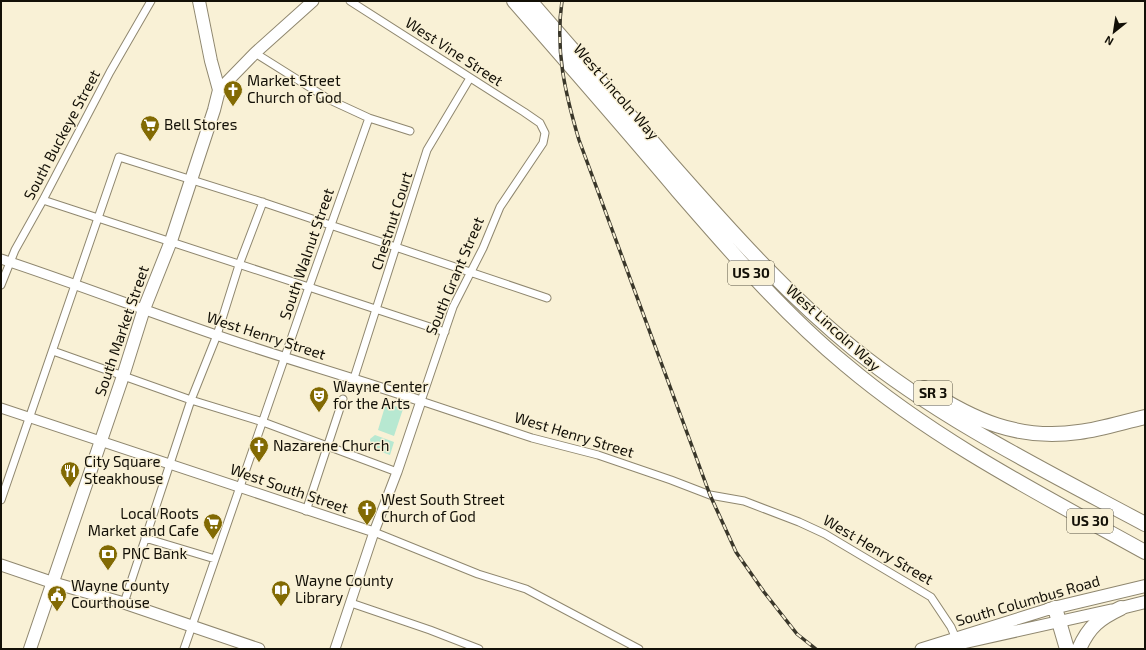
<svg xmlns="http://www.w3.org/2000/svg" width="1146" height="650" font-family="'Exo 2',sans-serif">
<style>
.green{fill:#b7e8d1}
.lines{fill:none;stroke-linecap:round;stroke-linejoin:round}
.minor-casing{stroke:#8f876f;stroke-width:9}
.tertiary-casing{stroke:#8f876f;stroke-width:11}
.secondary-casing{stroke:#8f876f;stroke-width:13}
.primary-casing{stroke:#8f876f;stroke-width:14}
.trunk-casing{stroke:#8f876f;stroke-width:14}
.motorway-casing{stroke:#8f876f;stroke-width:16}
.minor{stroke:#fff;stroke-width:7}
.tertiary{stroke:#fff;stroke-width:9}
.secondary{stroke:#fff;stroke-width:11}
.primary{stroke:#fff;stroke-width:12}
.trunk{stroke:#fff;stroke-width:12}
.motorway{stroke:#fff;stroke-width:14}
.rail-casing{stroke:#3a372a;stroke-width:3.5}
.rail{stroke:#f9f1d6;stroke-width:2;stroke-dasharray:6;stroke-linecap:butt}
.labels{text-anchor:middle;stroke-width:3;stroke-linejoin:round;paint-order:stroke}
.shield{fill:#f9f1d6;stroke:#585445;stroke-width:1}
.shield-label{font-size:14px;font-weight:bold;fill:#131007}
.street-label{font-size:15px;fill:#131007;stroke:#f9f1d6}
.poi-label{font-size:15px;fill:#131007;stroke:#f9f1d6;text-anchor:start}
</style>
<rect width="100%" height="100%" fill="#f9f1d6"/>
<!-- green -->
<path class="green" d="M386 403 403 409 394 436 378 430Z
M375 435 394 442 390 455 376 450V448L371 446 370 439Z"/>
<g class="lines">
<!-- minor casing -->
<g class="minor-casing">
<path id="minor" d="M350 1 524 112 540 123 545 133 543 143 500 207 483 248 453 307 421 401 532 438 598 455 671 480 710 495 744 501 799 522 825 534 931 597 951 627 957 641
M255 53 330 100 369 118 410 131
M43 200C177 243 311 288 445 332
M1 285 15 250 43 200 110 72 151 1
M53 351 191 400 263 422 397 472
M354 378 427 150 470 78
M1 500 119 157 262 202 547 298
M306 511 343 399
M374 532 478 574 526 589 639 649
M145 538 215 559
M124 603 191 400 217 335 239 265 263 202
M351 603 430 630 479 649
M184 649 309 287 369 118"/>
</g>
<!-- tertiary casing -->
<g class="tertiary-casing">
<path id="tertiary" d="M1 259C74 283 146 311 219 336 286 359 354 378 421 401L397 472 374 532 335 649
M1 408 374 532"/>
</g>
<!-- secondary casing -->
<g class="secondary-casing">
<path id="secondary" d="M219 90 255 53 313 1
M1 565 54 583 124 603 259 649
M921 649 1049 609
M936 649 1111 610"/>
</g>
<!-- primary casing -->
<g class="primary-casing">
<path id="primary" d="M30 649 123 376 144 309 171 241 214 110 219 90 211 61 199 1"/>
</g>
<!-- trunk casing -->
<g class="trunk-casing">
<path id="trunk" d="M1121 608 1145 602
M1049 609 1145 586"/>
</g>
<!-- motorway casing -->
<g class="motorway-casing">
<path id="motorway" d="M514 1C569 64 624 127 678 191 731 252 784 314 846 365 936 441 1042 495 1145 552
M530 1C576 54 622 106 667 159 726 226 785 293 854 349 942 420 1046 471 1145 524
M924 388C973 420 1019 441 1079 432 1102 429 1123 422 1145 417
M1055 608 1067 649
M1079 649C1089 626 1100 618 1121 608"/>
</g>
<!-- minor -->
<use href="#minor" class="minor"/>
<!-- tertiary -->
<use href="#tertiary" class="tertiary"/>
<!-- secondary -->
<use href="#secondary" class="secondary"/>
<!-- primary -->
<use href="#primary" class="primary"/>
<!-- trunk -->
<use href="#trunk" class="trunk"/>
<!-- motorway -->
<use href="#motorway" class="motorway"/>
<!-- rail casing -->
<g class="rail-casing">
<path id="rail" d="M562 1C555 50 565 93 579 140L710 495 736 552 764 592 797 634 816 649"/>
</g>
<!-- rail -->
<use href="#rail" class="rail"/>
</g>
<!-- icons -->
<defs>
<g id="church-pin" transform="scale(1)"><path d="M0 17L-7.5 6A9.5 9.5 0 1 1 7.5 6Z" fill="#826a03" stroke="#f9f1d6"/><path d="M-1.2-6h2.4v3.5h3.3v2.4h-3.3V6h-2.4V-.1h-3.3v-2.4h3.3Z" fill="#fff"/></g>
<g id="supermarket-pin" transform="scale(1)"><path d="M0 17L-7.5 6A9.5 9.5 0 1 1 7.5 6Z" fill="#826a03" stroke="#f9f1d6"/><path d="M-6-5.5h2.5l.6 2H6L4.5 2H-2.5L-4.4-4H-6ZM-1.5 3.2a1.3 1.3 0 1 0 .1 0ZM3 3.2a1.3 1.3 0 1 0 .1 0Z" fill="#fff"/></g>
<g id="theatre-pin" transform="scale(1)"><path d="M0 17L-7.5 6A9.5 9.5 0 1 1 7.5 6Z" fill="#826a03" stroke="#f9f1d6"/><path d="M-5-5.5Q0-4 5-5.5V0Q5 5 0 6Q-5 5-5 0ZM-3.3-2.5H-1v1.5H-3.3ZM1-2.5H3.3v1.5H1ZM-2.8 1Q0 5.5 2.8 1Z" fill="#fff"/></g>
<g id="restaurant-pin" transform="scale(1)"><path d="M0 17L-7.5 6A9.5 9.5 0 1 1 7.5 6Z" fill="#826a03" stroke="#f9f1d6"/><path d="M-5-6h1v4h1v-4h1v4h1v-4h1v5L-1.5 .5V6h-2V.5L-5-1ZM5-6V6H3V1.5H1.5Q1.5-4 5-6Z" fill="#fff"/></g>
<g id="bank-pin" transform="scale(1)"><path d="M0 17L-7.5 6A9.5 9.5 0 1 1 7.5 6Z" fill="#826a03" stroke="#f9f1d6"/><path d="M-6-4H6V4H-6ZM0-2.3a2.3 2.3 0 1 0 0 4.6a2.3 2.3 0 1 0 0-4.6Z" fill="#fff"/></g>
<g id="library-pin" transform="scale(1)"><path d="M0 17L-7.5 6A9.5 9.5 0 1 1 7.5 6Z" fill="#826a03" stroke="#f9f1d6"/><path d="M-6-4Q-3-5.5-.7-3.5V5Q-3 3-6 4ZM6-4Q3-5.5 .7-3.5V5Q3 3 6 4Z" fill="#fff"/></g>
<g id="civic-pin" transform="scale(1)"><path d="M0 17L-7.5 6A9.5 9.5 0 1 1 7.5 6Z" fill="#826a03" stroke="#f9f1d6"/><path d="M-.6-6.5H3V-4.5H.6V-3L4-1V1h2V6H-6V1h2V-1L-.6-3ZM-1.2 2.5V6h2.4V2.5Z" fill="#fff"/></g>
</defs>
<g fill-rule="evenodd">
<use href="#church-pin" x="233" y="90"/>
<use href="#supermarket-pin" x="150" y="125"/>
<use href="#theatre-pin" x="319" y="396"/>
<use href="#church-pin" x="259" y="446"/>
<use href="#restaurant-pin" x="70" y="471"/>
<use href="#church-pin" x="367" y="509"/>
<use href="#supermarket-pin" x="213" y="523"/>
<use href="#bank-pin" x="108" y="554"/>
<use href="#library-pin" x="281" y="590"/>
<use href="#civic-pin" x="57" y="595"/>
</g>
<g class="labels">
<!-- shield labels -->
<g class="shield">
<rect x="728" y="261" width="46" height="24" rx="3"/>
<rect x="914" y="381" width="38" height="24" rx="3"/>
<rect x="1067" y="509" width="46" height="24" rx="3"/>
</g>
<g class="shield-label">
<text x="751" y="278">US 30</text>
<text x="933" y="398">SR 3</text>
<text x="1090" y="526">US 30</text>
</g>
<!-- street labels -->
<g class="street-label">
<text transform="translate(454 52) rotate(33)" y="5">West Vine Street</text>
<text transform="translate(616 92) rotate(49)" y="5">West Lincoln Way</text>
<text transform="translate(62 135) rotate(-62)" y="5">South Buckeye Street</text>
<text transform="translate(392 221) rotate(-72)" y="5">Chestnut Court</text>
<text transform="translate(307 254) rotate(-71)" y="5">South Walnut Street</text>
<text transform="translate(455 276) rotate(-67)" y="5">South Grant Street</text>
<text transform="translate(833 328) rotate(42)" y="5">West Lincoln Way</text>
<text transform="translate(122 331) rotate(-71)" y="5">South Market Street</text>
<text transform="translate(266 336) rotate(18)" y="5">West Henry Street</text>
<text transform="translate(574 435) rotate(17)" y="5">West Henry Street</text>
<text transform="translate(289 489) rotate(19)" y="5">West South Street</text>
<text transform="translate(878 550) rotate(30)" y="5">West Henry Street</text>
<text transform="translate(1028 601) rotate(-16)" y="5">South Columbus Road</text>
</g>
<!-- poi labels -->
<g class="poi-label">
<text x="247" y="86">Market Street<tspan x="247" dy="17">Church of God</tspan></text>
<text x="164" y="130">Bell Stores</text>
<text x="333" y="392">Wayne Center<tspan x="333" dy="17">for the Arts</tspan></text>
<text x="273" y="451">Nazarene Church</text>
<text x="84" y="467">City Square<tspan x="84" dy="17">Steakhouse</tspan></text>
<text x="381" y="505">West South Street<tspan x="381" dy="17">Church of God</tspan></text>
<text x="199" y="519" text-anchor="end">Local Roots<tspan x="199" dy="17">Market and Cafe</tspan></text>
<text x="122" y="559">PNC Bank</text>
<text x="295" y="586">Wayne County<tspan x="295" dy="17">Library</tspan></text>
<text x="71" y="591">Wayne County<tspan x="71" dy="17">Courthouse</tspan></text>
</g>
</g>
<!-- border -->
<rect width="1146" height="650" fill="none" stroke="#131007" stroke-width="4"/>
<!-- north arrow -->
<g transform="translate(1114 32) rotate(210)" stroke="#f9f1d6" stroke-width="3" paint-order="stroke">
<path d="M0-3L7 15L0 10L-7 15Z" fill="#131007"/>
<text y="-6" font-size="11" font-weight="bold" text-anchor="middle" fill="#131007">N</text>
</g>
</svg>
